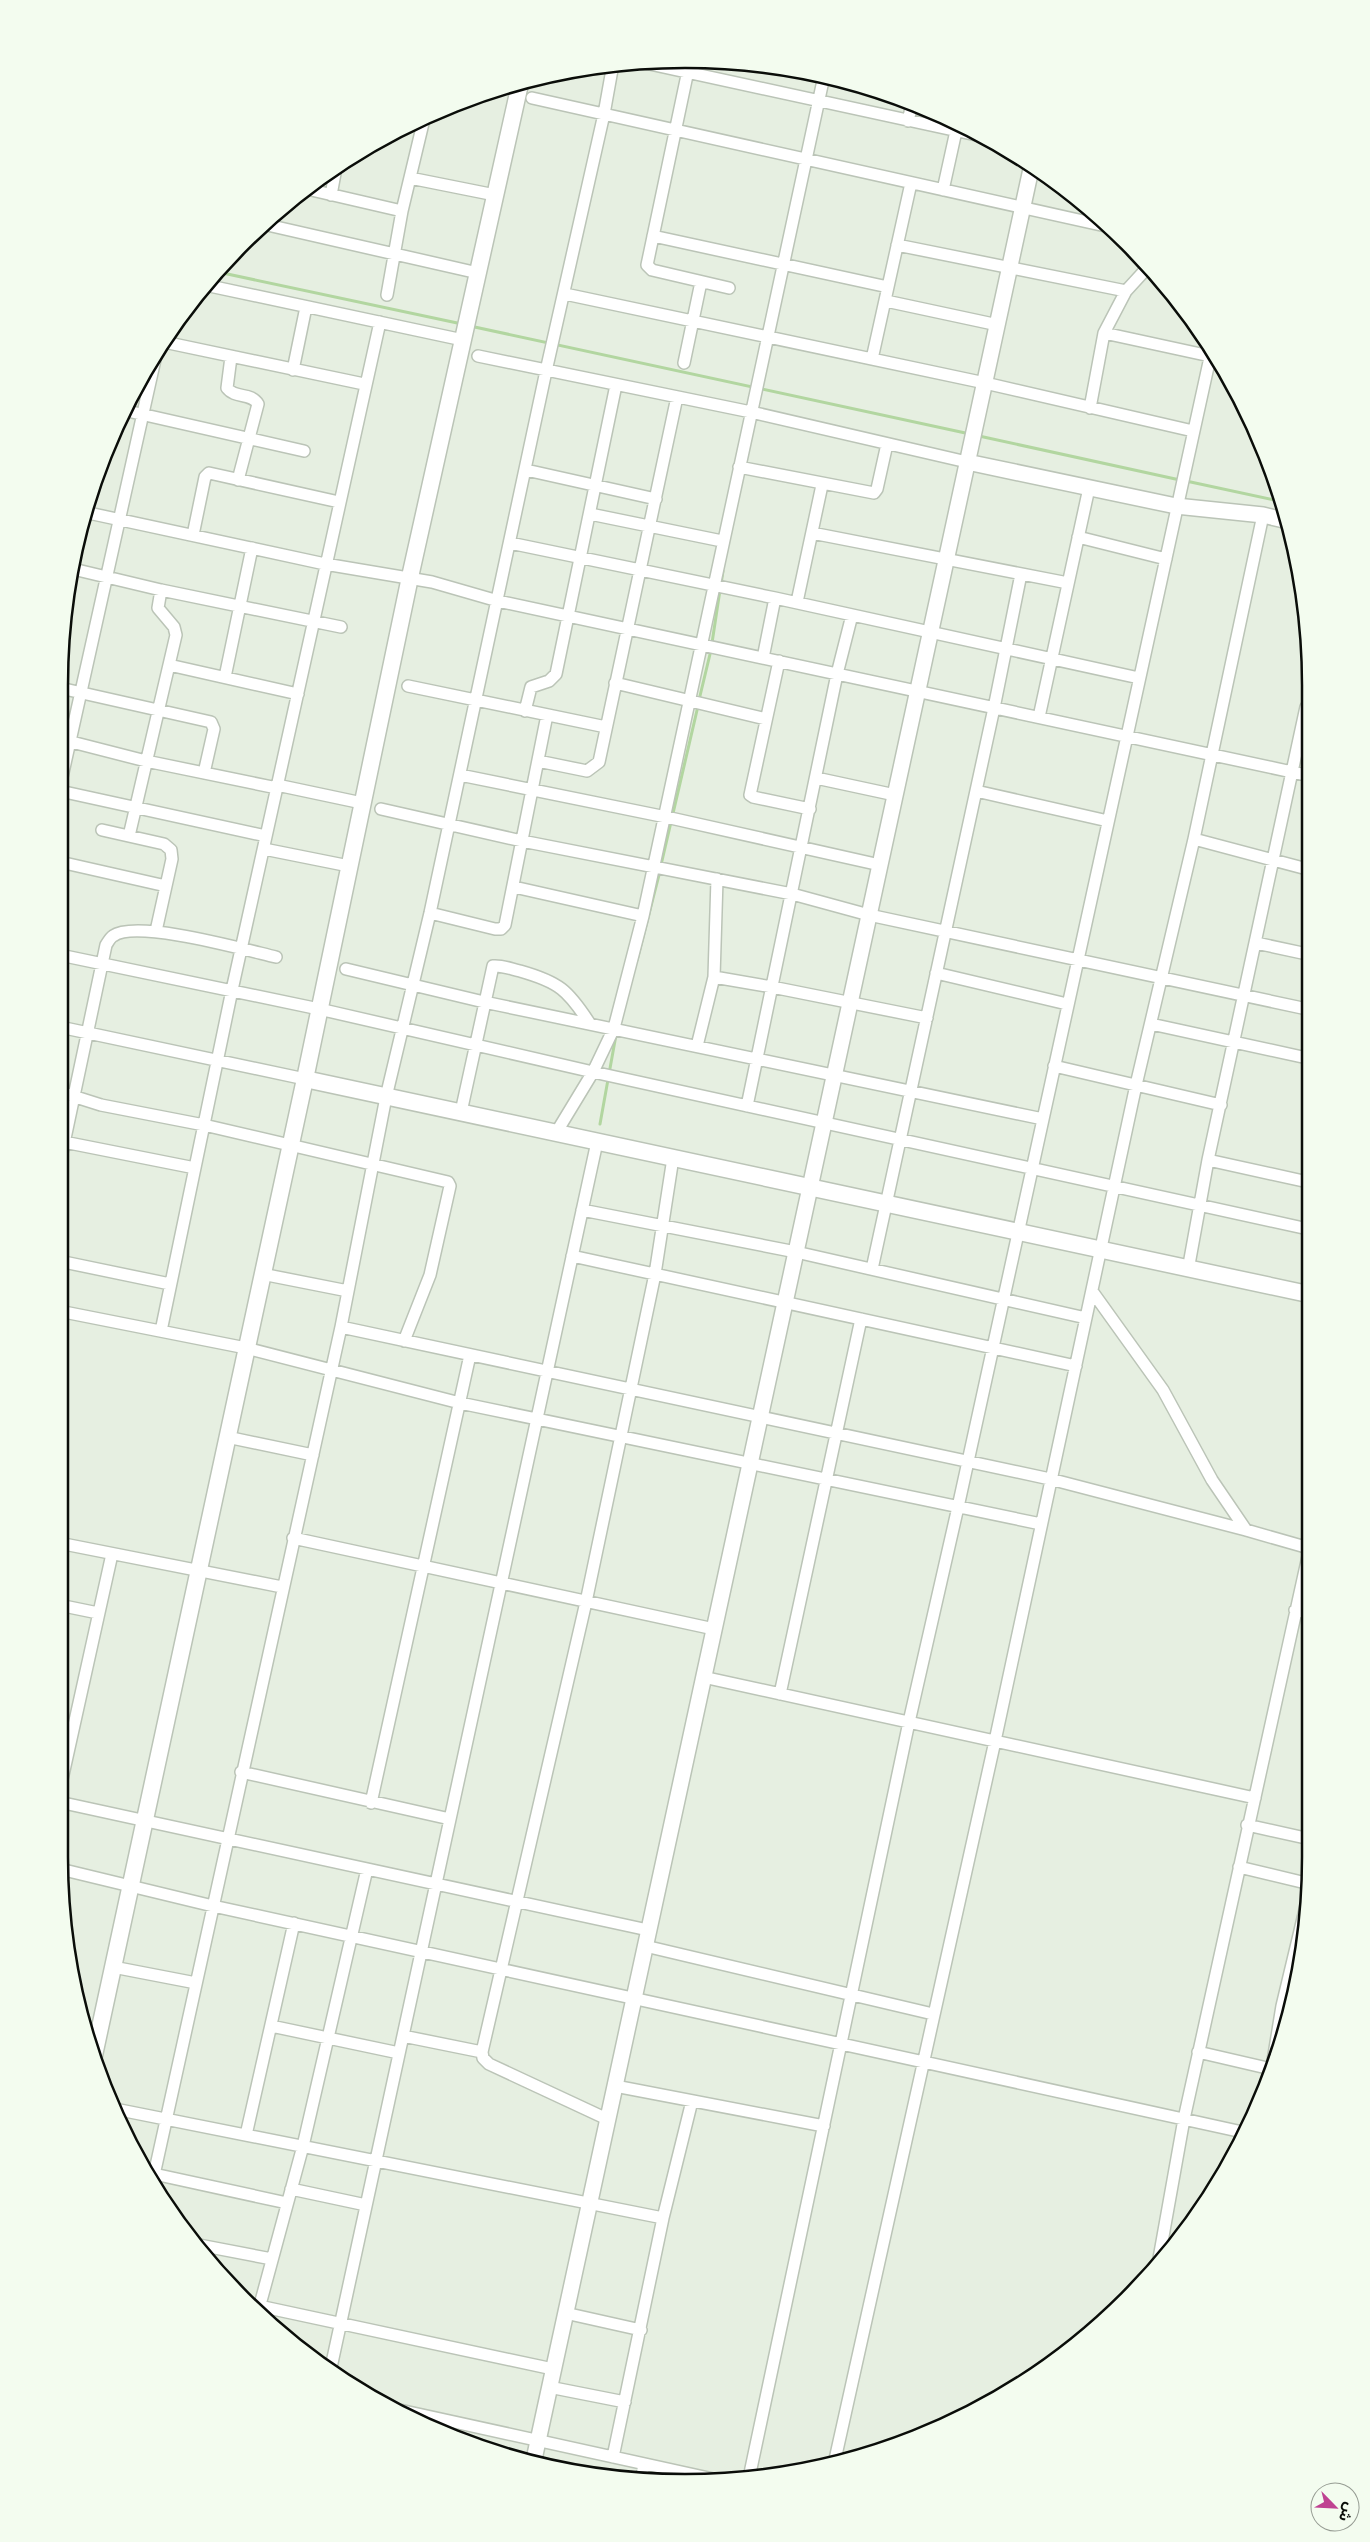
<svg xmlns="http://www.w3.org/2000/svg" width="1370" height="2542" font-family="'Times New Roman','Noto Sans Arabic',serif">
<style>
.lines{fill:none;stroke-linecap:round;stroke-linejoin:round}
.stream{stroke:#b2d6a0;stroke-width:3}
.minor-casing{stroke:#bbc4b7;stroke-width:14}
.tertiary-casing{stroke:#bbc4b7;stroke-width:18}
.secondary-casing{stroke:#bbc4b7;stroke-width:19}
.minor{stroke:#fff;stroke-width:11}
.tertiary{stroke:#fff;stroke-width:15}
.secondary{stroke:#fff;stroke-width:16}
.rim{fill:none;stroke:#0a0d09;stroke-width:2.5}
</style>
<rect width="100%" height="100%" fill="#e6efe1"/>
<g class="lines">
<!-- stream -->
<path class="stream" d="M218 272 462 324
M470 326 970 434
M979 436 1180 480
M1186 481 1279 501
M721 584 723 571
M712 643 720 590
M699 700 711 650
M661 865 698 706
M637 960 660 871
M600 1124 616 1035"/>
<!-- minor casing -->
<g class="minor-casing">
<path id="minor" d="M690 61 647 265 652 270 729 288
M645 63 981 136
M532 98 1110 227
M908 121 912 104
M410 178 495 195
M307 189 402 211
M943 190 956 131
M331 195 336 168
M263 224 478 273
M653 236 888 287
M897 245 1126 291
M205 285 463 340
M565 294 985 383 1193 431
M387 295 402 211 424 119
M886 301 998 325
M1104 333 1210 356
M164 342 364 384
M478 356 751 412 967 462
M231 357 227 388C235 399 251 392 258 404L238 480
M872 359 911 183
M684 363 701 282
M293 370 306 307
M1090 408 1104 333 1126 291 1148 267
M123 410 304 451
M739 467 874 493 877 489 887 444
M526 470 656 499
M84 512 325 564 432 582 498 601 1306 775
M590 514 722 541
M812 533 1068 583
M193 535 205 477 209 473 339 502
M1078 537 1166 559
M510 543 775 598 1139 678
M73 569 161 590 341 627
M797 602 822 485
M763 658 775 598
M779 661 750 795 753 797 810 809
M169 665 298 694
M225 677 252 548
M615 683 766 719
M408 686 606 727
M60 688 211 722 214 729 204 773
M525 711 531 687 549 681 556 674 616 385
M1039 717 1089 488
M60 739 146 761 277 788
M538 761 587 771 599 762 677 397
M460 775 666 817 880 865
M816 778 895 795
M277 785 362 803
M60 786 156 355
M60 791 266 836
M976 791 1108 821
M381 809 522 841 792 894 869 915 1307 1009
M102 830 164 844 171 850 172 859 156 931
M129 836 176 635 174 627 158 608 161 590
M1194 839 1307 869
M264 849 349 866
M60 862 166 886
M514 887 643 916
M430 913 495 929H501L505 925 547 715
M1256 943 1307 954
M60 955 319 1009 593 1072 1308 1229
M346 969 484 1002 1043 1119
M936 973 1067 1004
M714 977 772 987 927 1018
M1151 1024 1307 1058
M60 1027 305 1079
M697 1046 714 977 717 879
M1054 1066 1221 1105
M60 1092 101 1105 204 1125 448 1182 450 1186 430 1275 404 1341
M747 1106 837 674 852 615
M461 1112 493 966C502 965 511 969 520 971 559 982 568 990 590 1024
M556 1133 593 1072 614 1028 643 916 824 76
M64 1142 195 1168
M1208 1160 1308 1182
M60 1162 106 945C108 942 110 938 113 936 136 919 246 950 276 957
M582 1210 796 1252 1086 1318
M572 1256 1076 1366
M59 1261 170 1284
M872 1269 994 708 1021 574
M1188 1270 1208 1160 1306 707
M262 1274 348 1291
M1092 1291 1163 1390 1212 1480 1246 1530
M59 1311 246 1348 460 1403 1041 1524
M341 1327 1050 1479 1246 1530 1309 1548
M161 1331 232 990 380 322
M227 1437 313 1455
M293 1538 714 1629
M59 1543 282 1587
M59 1605 98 1613
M1295 1610 1309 1613
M703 1677 1255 1798
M780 1694 861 1319
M241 1772 450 1819
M59 1793 112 1554
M59 1802 648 1930
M371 1803 470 1355
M1247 1825 1310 1839
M1239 1867 1310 1884
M60 1869 213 1906 1247 2133
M645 1946 933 2014
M113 1967 196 1983
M271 2026 399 2053
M403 2036 482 2052
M1198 2052 1271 2069
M1272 2067 1282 2006 1310 1889
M615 2086 824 2126
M115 2109 663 2218
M607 2119 489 2064 483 2058 482 2052 586 1602 655 1274 673 1158
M246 2135 294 1923
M154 2174 287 2203
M152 2184 341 1327 386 1097 430 913 546 371 604 114 613 64
M291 2189 366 2205
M194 2244 272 2259
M1158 2264 1184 2119 1309 1552
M259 2306 553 2369
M258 2312 303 2146 367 1869
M565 2313 641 2330
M330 2372 597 1142
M549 2387 625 2402
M395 2409 727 2482
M613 2457 663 2218 692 2101
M834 2464 995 1741 1136 1085 1194 839 1263 515
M749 2478 909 1722 958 1507 1211 353
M641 2481 644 2464"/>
</g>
<!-- tertiary casing -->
<g class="tertiary-casing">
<path id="tertiary" d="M967 462 1176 506 1263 515 1284 520
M533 2464 1031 169"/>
</g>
<!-- secondary casing -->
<g class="secondary-casing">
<path id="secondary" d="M305 1079 1308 1294
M93 2060 305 1079 410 577 520 84"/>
</g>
<!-- minor -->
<use href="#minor" class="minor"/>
<!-- tertiary -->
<use href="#tertiary" class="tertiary"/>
<!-- secondary -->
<use href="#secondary" class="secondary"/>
</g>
<!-- crop -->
<path d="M0 0H1370V2542H0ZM685 68H685A617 617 0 0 1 1302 685V1857A617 617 0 0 1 685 2474H685A617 617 0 0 1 68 1857V685A617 617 0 0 1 685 68Z" fill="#f3fcef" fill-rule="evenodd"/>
<path class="rim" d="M685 68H685A617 617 0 0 1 1302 685V1857A617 617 0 0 1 685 2474H685A617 617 0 0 1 68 1857V685A617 617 0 0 1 685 68Z"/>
<!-- north arrow -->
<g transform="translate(1335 2507) rotate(114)"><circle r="24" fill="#f3fcef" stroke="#969c93"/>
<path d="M0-4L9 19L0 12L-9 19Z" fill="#bf4291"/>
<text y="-8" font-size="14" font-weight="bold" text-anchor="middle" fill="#0a0d09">ش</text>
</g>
</svg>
